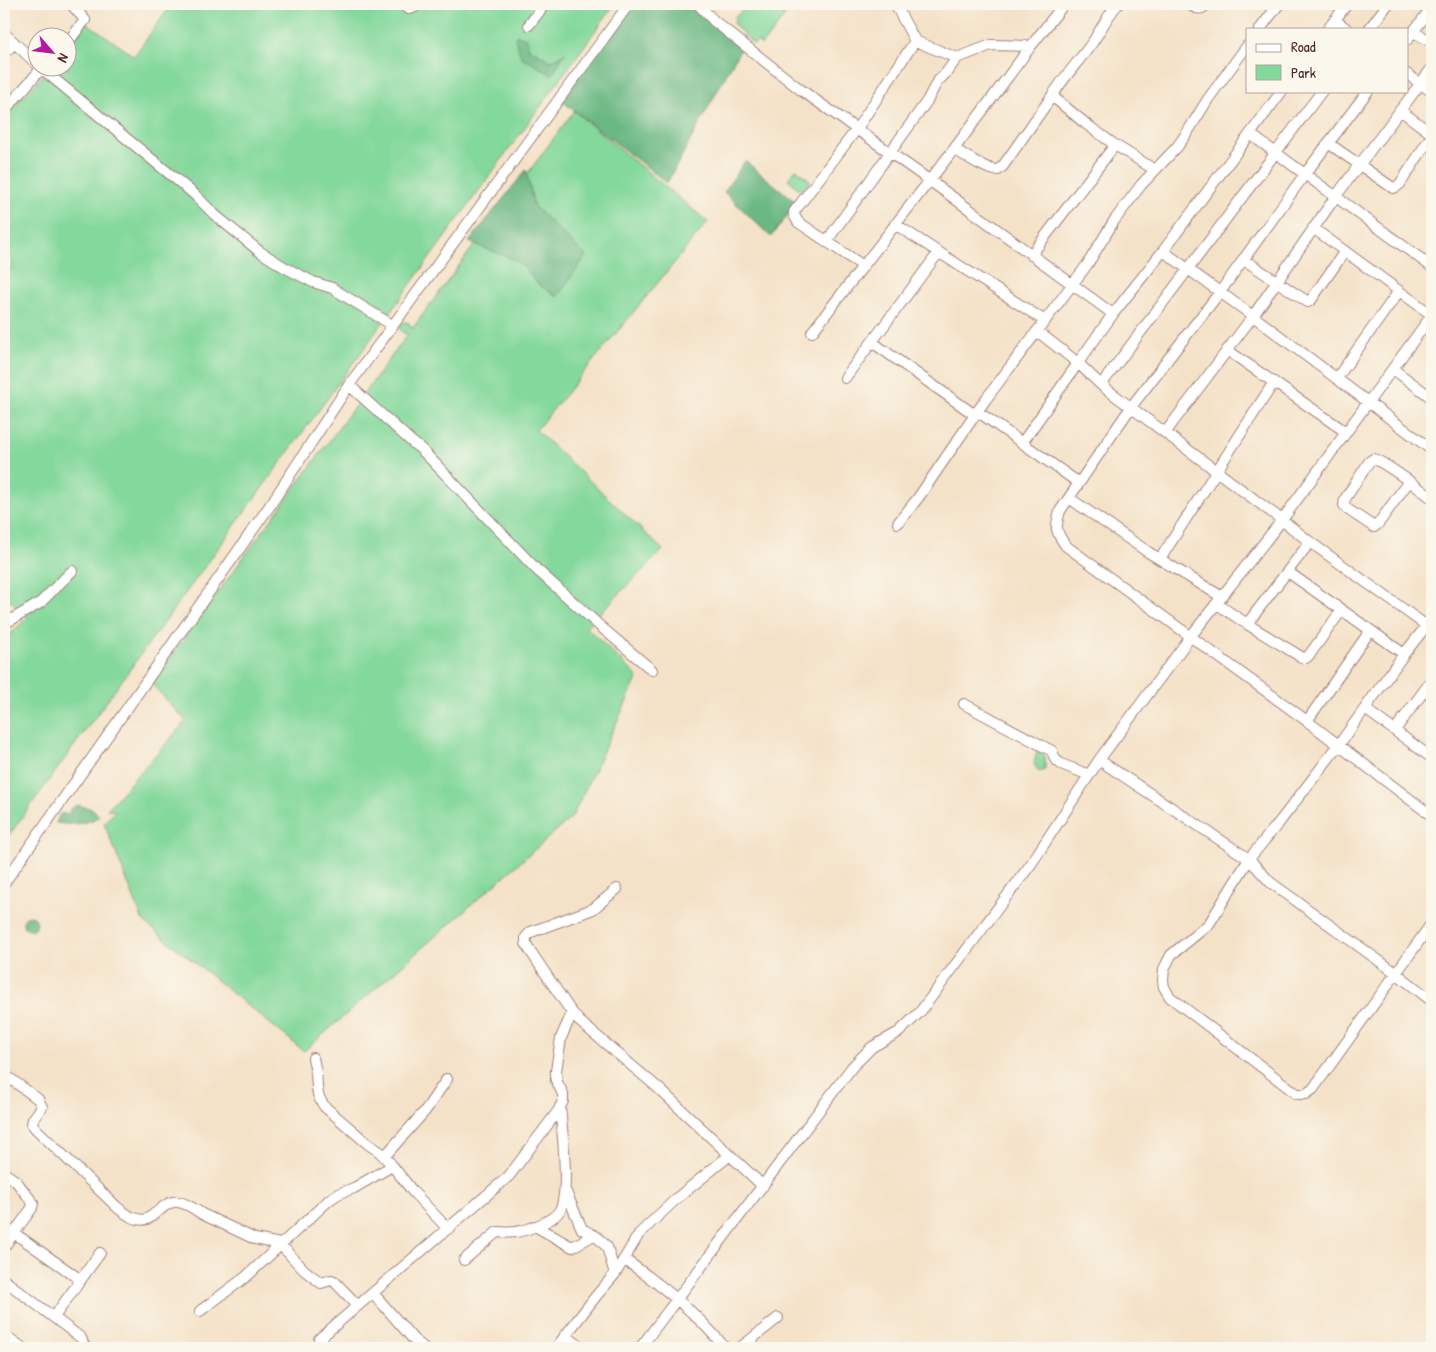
<svg xmlns="http://www.w3.org/2000/svg" width="1436" height="1352" font-family="'Patrick Hand',sans-serif">
<style>
.green{fill:#83d89b;stroke:#667c63}
.forest{fill:#6ab883;stroke:#5a6c57}
.lines{fill:none;stroke-linecap:round;stroke-linejoin:round}
.minor-casing{stroke:#9f807a;stroke-width:12}
.minor{stroke:#fff;stroke-width:10}
</style>
<rect width="100%" height="100%" fill="#fbf7ec"/>
<filter id="ink" filterUnits="userSpaceOnUse"><feTurbulence type="fractalNoise" baseFrequency=".02" numOctaves="2"/><feDisplacementMap in="SourceGraphic" scale="10" xChannelSelector="R" yChannelSelector="G"/><feConvolveMatrix kernelMatrix="1 2 1 2 8 2 1 2 1" color-interpolation-filters="sRGB"/></filter>
<filter id="wash" filterUnits="userSpaceOnUse"><feTurbulence type="fractalNoise" baseFrequency=".0096" numOctaves="4" result="noise"/><feDisplacementMap in="SourceGraphic" scale="20" xChannelSelector="R" yChannelSelector="G"/><feGaussianBlur stdDeviation="1.12" result="paint"/><feColorMatrix in="noise" values="0 0 0 0 0 0 0 0 0 0 0 0 0 0 0 0 0 1.4 0 .05"/><feComposite in="paint" operator="in"/></filter>
<g filter="url(#wash)">
<rect width="100%" height="100%" fill="#f4e2c8"/>
<!-- green -->
<path class="green" d="M172 4H615L4 842V640L28 617 4 595V274L13 266 4 245V117L50 68H68V46L87 23 134 56Z
M745 4H785L790 8 773 32 761 45 758 41 754 45 733 23 736 20 734 18 746 7Z
M574 111 708 222 536 430 663 550 586 627 638 677 572 817 304 1051 143 921 104 823 115 811 107 809 186 721 151 683 408 334C401 334 395 326 405 322L409 323 412 329Z
M796 169 811 181 801 191 788 179Z
M1037 751H1041L1045 757V770L1039 772 1034 764Z"/>
<!-- forest -->
<path class="forest" d="M633 4H687L741 48 667 183 558 98Z
M517 35 527 38 529 48 551 61 565 53 552 75 521 57 515 38Z
M745 161 797 203 771 237 724 192Z
M526 170 534 206 586 256 557 297 537 283 526 270 515 260 469 242Z
M77 805 93 809 99 816C88 825 70 825 56 823L60 814H69L70 809Z
M23 923a7 7 0 1 1 14 0a7 7 0 1 1-14 0Z"/>
</g>
<g filter="url(#ink)">
<g class="lines">
<!-- minor casing -->
<g class="minor-casing">
<path id="minor" d="M402 4 409 9 415 7 418 4
M698 4 714 21 801 90 929 180 1113 314
M895 4 915 41 957 58 991 45 1031 46
M1189 4C1196 9 1201 11 1207 4
M1335 20 1347 29
M529 25 545 4
M1260 29 1279 4
M1328 29 1347 4
M1369 29 1388 4
M1413 32 1432 42
M4 33 38 65
M1407 40 1432 7
M68 42 85 20 71 4
M4 53 15 43
M41 68 194 194 215 215 259 251 284 267 313 282 332 288 392 325
M1407 74 1432 92
M1322 91 1101 385 1282 520 1310 542 1431 629
M1368 91 1305 174 1220 292 1131 407 1060 511C1055 528 1055 531 1066 546L1307 721 1432 816
M1400 110 1432 134
M4 111 42 68
M1250 134 1432 267
M1328 143 1393 188 1396 187 1400 184 1432 135
M1115 145 1086 124 1052 96C1064 77 1079 61 1092 43 1101 30 1107 16 1118 4
M954 149C965 155 987 171 998 170L1003 166 1052 96
M895 224 1045 321
M1313 228 1432 315
M826 242 927 101 937 82 946 73 957 58
M1163 251 1253 316 1432 450
M1031 255 1115 145 1155 170
M1243 259 1308 302 1311 300 1345 251
M863 266 798 222 794 215V212L856 130 915 41
M812 332 954 149 1031 46 1064 4
M872 342 975 415
M1227 350 1346 432
M1393 369 1432 398
M845 378 939 252
M1337 378 1399 291
M349 385 412 442 422 450 536 569 601 627 652 670
M1101 385 1078 363 1113 314 1163 251 1282 91
M977 411 1079 483
M1165 433 1253 316 1336 196 1432 68
M1022 443 1078 363 1037 331
M1409 481 1378 524 1374 527 1347 509 1344 505 1345 499 1369 462 1373 459C1384 461 1421 490 1432 498
M1069 498 1148 552 1222 597
M898 523 918 498 986 399 1087 265 1114 221 1141 185 1177 147 1187 133 1208 99 1247 46
M1160 559 1274 382
M1288 572 1404 654
M1217 604 1247 624 1303 658H1306L1310 654 1341 611
M1432 619 1404 654 1338 746 1281 820 1249 859 1209 924 1171 955 1164 969 1163 980 1164 987 1170 997 1297 1094H1306L1313 1089 1432 923
M4 624 40 603 72 571
M1247 624 1310 542
M964 704 1052 751 1055 759 1061 764 1089 775
M1365 709 1432 758
M1307 721 1370 631
M1395 730 1432 680
M1099 760 1249 859 1270 882 1396 973 1432 1001
M4 883 271 504 349 385 629 4
M617 889 593 909 531 932 526 937V943L529 949 570 1010 579 1021 657 1087 763 1186
M313 1058C314 1064 316 1069 316 1075 318 1090 315 1094 325 1107L368 1144 380 1152 391 1164 414 1193 448 1229
M4 1074 38 1099 42 1107 33 1119 32 1124 36 1129 118 1208C126 1214 136 1222 147 1219 151 1217 156 1212 160 1210 164 1206 168 1203 173 1202 182 1200 195 1209 202 1214L255 1239 280 1244 304 1270 321 1283 331 1280 334 1281 358 1306
M384 1157 425 1111 447 1079
M4 1173 16 1181 33 1203 32 1208 4 1247
M565 1190 582 1229 597 1237 607 1247 615 1274
M535 1226 572 1247 594 1235
M14 1233 81 1280
M624 1259C661 1285 697 1313 725 1348
M464 1260 497 1232C503 1232 510 1233 516 1232 528 1230 554 1221 560 1210 570 1191 562 1130 560 1107
M4 1280 81 1338 85 1348
M373 1293 414 1340 424 1348
M200 1311 247 1276 329 1200 338 1194 354 1188 392 1166
M54 1317 100 1253
M4 1335 23 1348
M565 1335 582 1348
M319 1339 509 1176 558 1111 563 1101V1094L556 1080V1071L561 1038 572 1013
M556 1348 596 1296 615 1274 639 1234 676 1199 730 1155
M640 1348 852 1067 872 1047 899 1032 920 1012 1031 864 1099 760 1191 636 1282 520 1432 315
M740 1348 778 1318"/>
</g>
<!-- minor -->
<use href="#minor" class="minor"/>
</g>
</g>
<!-- margin -->
<rect width="1436" height="1352" fill="none" stroke="#fbf7ec" stroke-width="20"/>
<!-- legend -->
<rect x="1246" y="28" width="162" height="65" fill="#fbf7ec" stroke="#b4a19f"/>
<rect x="1256" y="44" width="25" height="8" fill="#ffffff" stroke="#b4a19f"/>
<text x="1291" y="52" font-size="15" fill="#4a1f2b">Road</text>
<rect x="1256" y="65" width="25" height="15" fill="#83d89b" stroke="#b4a19f"/>
<text x="1291" y="78" font-size="15" fill="#4a1f2b">Park</text>
<!-- north arrow -->
<g transform="translate(52 52) rotate(118)"><circle r="24" fill="#fbf7ec" stroke="#b4a19f"/>
<path d="M0-4L9 19L0 12L-9 19Z" fill="#b5179e"/>
<text y="-8" font-size="14" font-weight="bold" text-anchor="middle" fill="#4a1f2b">N</text>
</g>
</svg>
